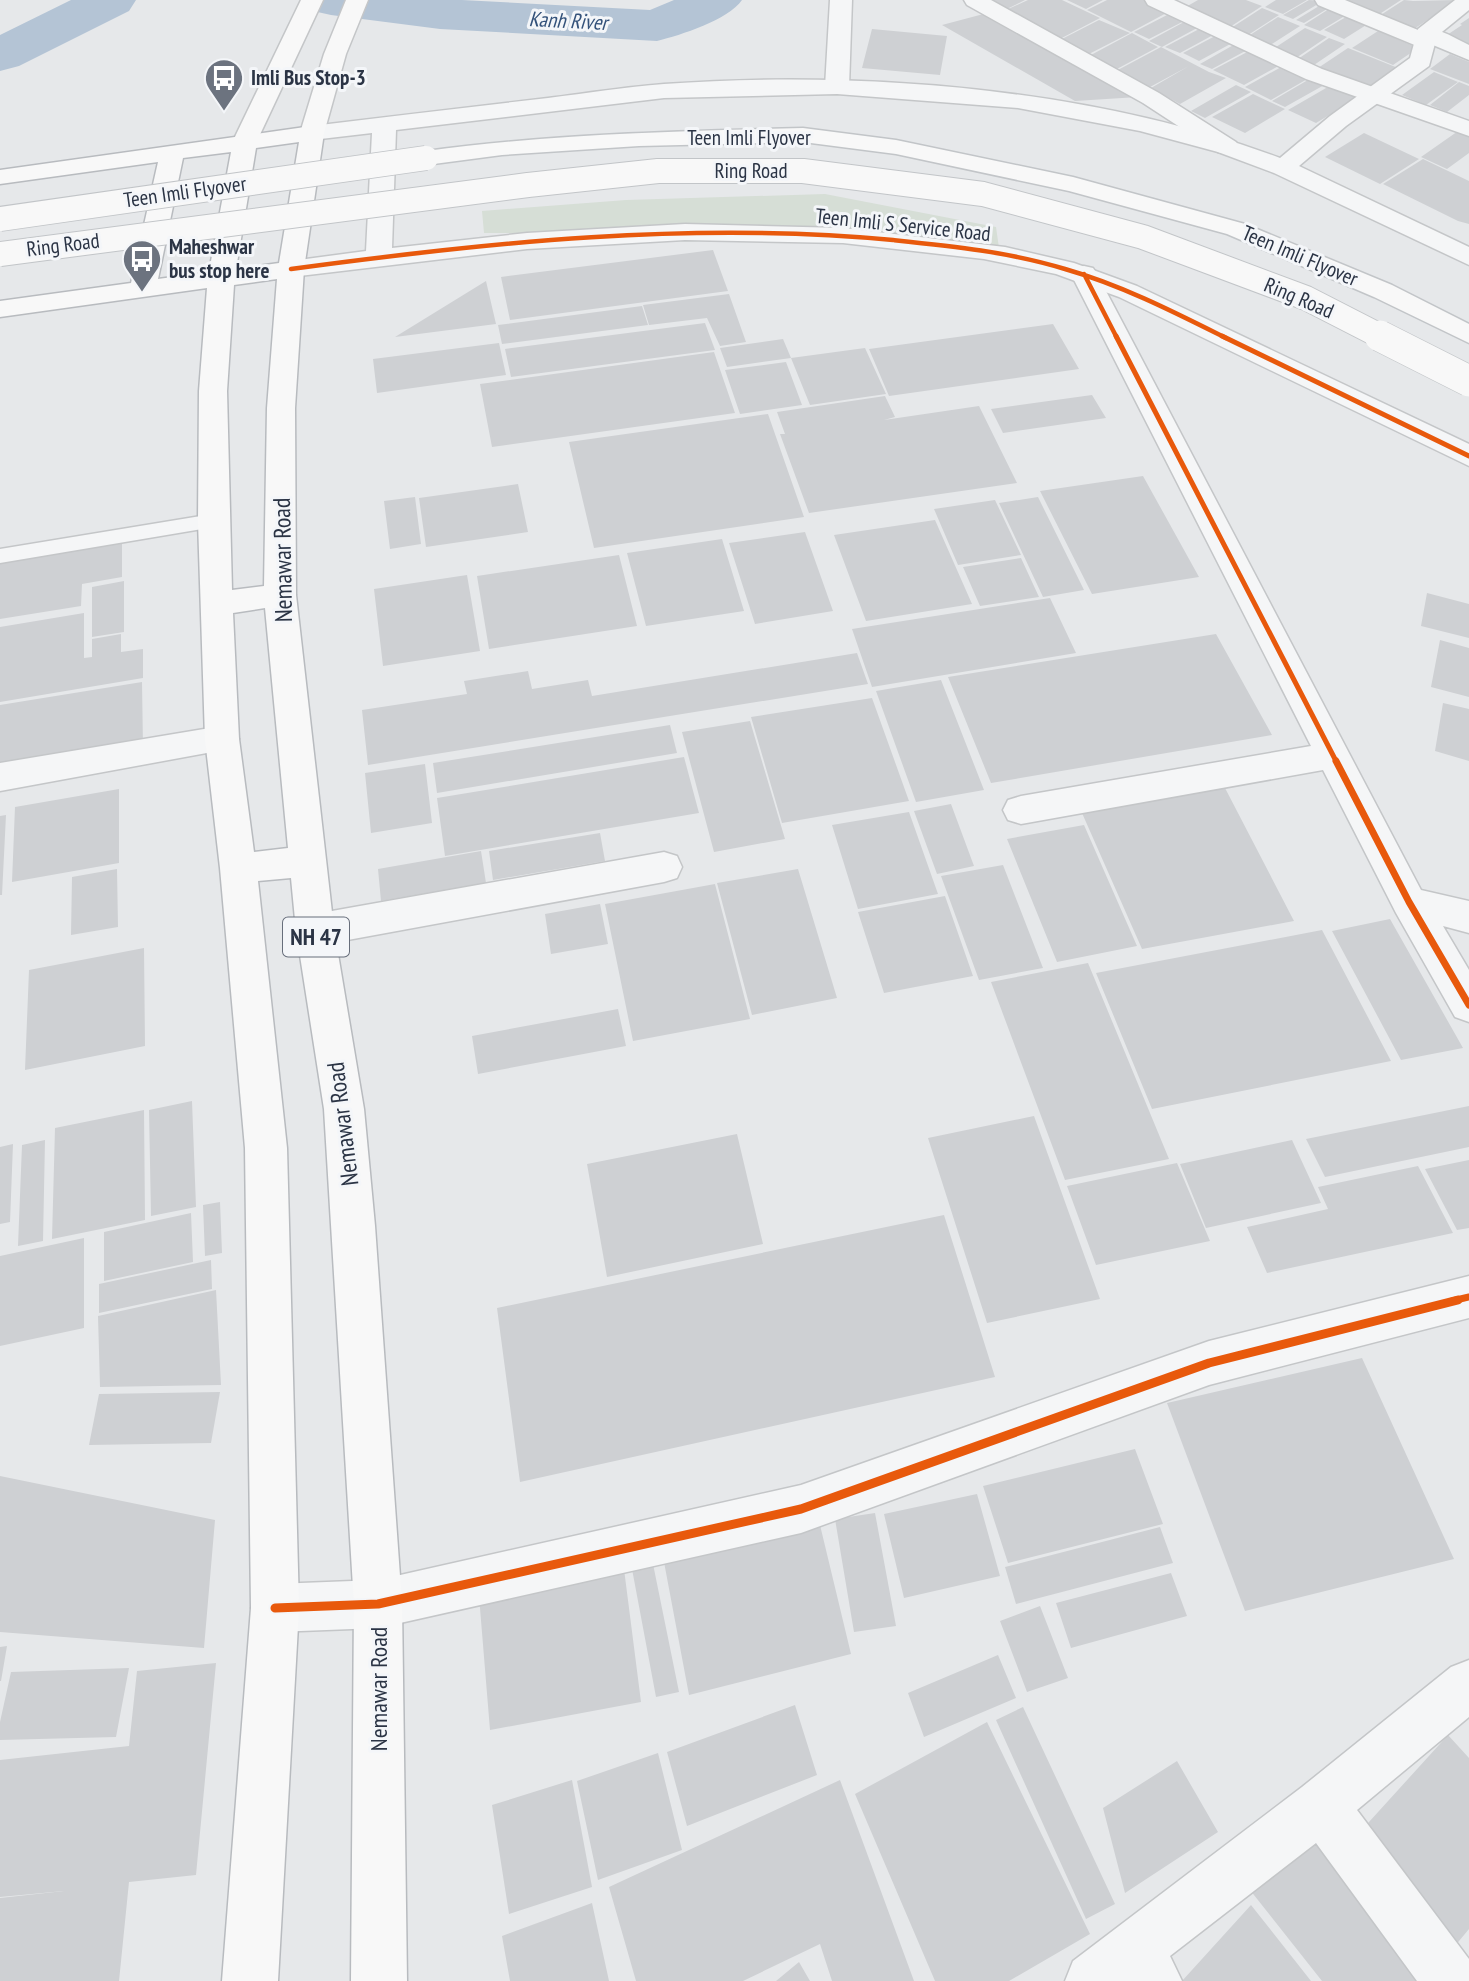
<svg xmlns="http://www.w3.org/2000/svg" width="1469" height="1981" font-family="'PT Sans Narrow',sans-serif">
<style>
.green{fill:#d6ded6}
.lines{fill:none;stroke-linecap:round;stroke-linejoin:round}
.river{fill:#b4c4d5;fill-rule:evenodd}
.building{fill:#ced0d3}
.service-casing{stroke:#c4c6c8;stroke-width:3}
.minor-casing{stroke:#c4c6c8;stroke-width:3}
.tertiary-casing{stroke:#c4c6c8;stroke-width:3}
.secondary-casing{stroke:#c4c6c8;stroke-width:3}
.primary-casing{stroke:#c2c5c8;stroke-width:3}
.trunk-casing{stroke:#b8bbbf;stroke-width:3}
.service{fill:#f5f6f7;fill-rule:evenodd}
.minor{fill:#f5f6f7;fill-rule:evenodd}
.tertiary{fill:#f5f6f7;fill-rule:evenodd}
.secondary{fill:#f8f8f8;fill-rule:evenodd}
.primary{fill:#f8f8f8;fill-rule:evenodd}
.trunk{fill:#f8f8f8;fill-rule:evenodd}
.primary-bridge-far1-casing{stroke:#c2c5c8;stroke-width:26;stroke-linecap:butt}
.primary-bridge-casing{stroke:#c2c5c8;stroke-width:32;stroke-linecap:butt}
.primary-bridge-far1{stroke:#f8f8f8;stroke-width:24}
.primary-bridge{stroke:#f8f8f8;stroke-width:31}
.cycleway-far3-casing{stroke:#f4f6f9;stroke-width:7}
.cycleway-far2-casing{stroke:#f4f6f9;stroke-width:9}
.cycleway-far1-casing{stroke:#f4f6f9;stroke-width:11}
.cycleway-casing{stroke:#f4f6f9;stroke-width:13}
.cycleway-far3{stroke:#e8590c;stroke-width:4.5}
.cycleway-far2{stroke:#e8590c;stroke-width:5}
.cycleway-far1{stroke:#e8590c;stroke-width:7}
.cycleway{stroke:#e8590c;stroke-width:9}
.labels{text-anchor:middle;stroke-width:6;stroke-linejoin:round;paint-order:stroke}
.far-water-label{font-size:21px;font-style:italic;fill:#34527a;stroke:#f4f6f9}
.far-poi-label{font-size:21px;font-weight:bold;fill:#2b3445;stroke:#f4f6f9;text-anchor:start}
.far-street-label{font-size:21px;fill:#2b3445;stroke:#f4f6f9}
.shield{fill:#f4f6f9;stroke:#676e7b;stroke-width:2}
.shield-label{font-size:23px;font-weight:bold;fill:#2b3445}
.street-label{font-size:24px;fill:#2b3445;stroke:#f4f6f9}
</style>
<rect width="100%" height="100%" fill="#e6e8ea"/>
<!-- green -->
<path class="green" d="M825 194 996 227 999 248 747 232 484 233 482 211 626 200Z"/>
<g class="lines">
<!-- river -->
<path class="river" d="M71 0H136L129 11 19 66 0 71V35Z
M306 0H462L650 10 674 0H742C728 20 681 35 657 41L440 29 331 15 313 11Z"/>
</g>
<!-- building -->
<path class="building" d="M985 0H1025L1007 9Z
M1028 0H1062L1100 18 1058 40 1006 10Z
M1067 0H1103L1086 9Z
M1107 0H1147L1172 10 1131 32 1087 10Z
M1198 0H1246L1262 6 1230 27 1184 8Z
M1276 0H1307L1283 14 1265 7Z
M1309 0 1323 1 1293 19 1283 15Z
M1349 0H1401L1375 17 1343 4Z
M1404 0 1413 1 1457 0 1411 31 1376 18Z
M1324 3 1332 6 1304 23 1296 20Z
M1332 7 1348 14 1320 31 1304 25Z
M1262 8 1279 15 1245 37 1228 30Z
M991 12 1138 97 1075 101 942 25Z
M1171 13 1186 20 1149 39 1134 32Z
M1351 14 1371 22 1344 39 1324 30Z
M1278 17 1300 26 1269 46 1247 37Z
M1469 18V51L1441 39 1462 25 1460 24Z
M1099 20 1130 33 1087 55 1060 40Z
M1184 22 1197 28 1162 47 1149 41Z
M1201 28 1215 34 1180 53 1165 47Z
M1305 28 1327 37 1296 58 1273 49Z
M872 29 947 36 940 75 862 68Z
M1378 31 1418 48 1393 65 1352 48Z
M1132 33 1158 47 1115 70 1091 55Z
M1217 35 1234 42 1199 61 1183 53Z
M1329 38 1345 44 1311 67 1295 61Z
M1237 43 1249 49 1212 69 1200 64Z
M1161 47 1209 72 1226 78 1180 104 1151 88 1189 66 1150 87 1116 71Z
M1348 48 1398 68 1369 89 1318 68Z
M1251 50 1282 64 1244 85 1213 70Z
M1450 54 1469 62V84L1430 69Z
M1283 66 1309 78 1271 100 1245 87Z
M1434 72 1458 82 1426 105 1402 95Z
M1313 77 1326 84 1285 107 1272 101Z
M1459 82 1469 86V95L1447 112 1430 105Z
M1333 84 1361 96 1316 123 1288 110Z
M1236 85 1251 92 1205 118 1191 111Z
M1253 94 1285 109 1245 133 1212 117Z
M1461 129 1469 133V153L1447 169 1421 157Z
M1364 133 1419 159 1380 184 1325 157Z
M1423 159 1469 181V224L1458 221 1383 184Z
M713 250 728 291 510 320 501 277Z
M486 281 496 324 395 337Z
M729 294 746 342 720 346 707 318 649 325 643 305Z
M642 306 648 325 502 344 498 325Z
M705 323 715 350 511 377 505 349Z
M1053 324 1079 369 889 396 869 349Z
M783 339 791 358 727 367 720 348Z
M499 343 506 375 377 393 373 359Z
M865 348 886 394 810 405 791 358Z
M714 352 735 413 492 447 480 384Z
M786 362 802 405 740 414 725 370Z
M1092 395 1106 418 1003 433 991 409Z
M885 396 895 417 884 420 979 406 1017 483 809 513 780 434H785L777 412Z
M768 414 804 517 594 548 569 442Z
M1143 476 1199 577 1092 594 1040 491Z
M518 484 528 532 426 547 419 498Z
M415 497 421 544 390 549 384 501Z
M1038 497 1084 590 1043 597 999 503Z
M995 500 1021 555 958 565 934 509Z
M935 520 972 604 866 621 834 535Z
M805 532 833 611 755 624 729 543Z
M722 539 744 611 646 626 627 553Z
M122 540V577L82 584 81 606 0 619V559Z
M619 555 637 626 489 649 477 576Z
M1021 558 1039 597 980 606 963 567Z
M467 575 480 651 383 666 374 589Z
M124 581V632L92 637V587Z
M1427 593 1469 604V638L1421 626Z
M1050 598 1076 653 872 687 852 629Z
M84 613V658L92 657V639L121 634V652L143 649V678L0 702V627Z
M1216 634 1272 735 991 783 948 677Z
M1440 640 1469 648V697L1431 687Z
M857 653 868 684 368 765 362 710 467 694 464 681 528 671 532 689 588 680 592 696Z
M941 680 984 790 916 802 876 691Z
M142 682 143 748 0 773V705Z
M872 698 909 801 782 823 751 717Z
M1443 703 1469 709V761L1435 751Z
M750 721 785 839 714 852 682 732Z
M670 725 677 753 437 793 433 763Z
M684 757 699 813 445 856 437 798Z
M425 764 432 823 371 833 365 773Z
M1225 788 1294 921 1142 949 1082 813Z
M119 789V863L12 882 15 807Z
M951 804 974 866 937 874 914 811Z
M909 812 938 894 858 909 832 825Z
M6 815 2 895H0V816Z
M1084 825 1137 946 1057 962 1007 839Z
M600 833 605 861 493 880 489 851Z
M481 851 486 883 381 901 378 869Z
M1003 865 1043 968 979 980 941 876Z
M117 869 118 927 71 935 72 877Z
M798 869 837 998 752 1015 717 883Z
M715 884 750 1019 633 1041 605 904Z
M945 896 973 976 884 993 858 912Z
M600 904 608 944 551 954 545 914Z
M1390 919 1463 1048 1401 1060 1332 931Z
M1322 930 1391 1061 1152 1109 1096 973Z
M144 948 145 1046 25 1070 29 970Z
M1088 963 1169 1159 1065 1180 991 982Z
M618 1009 626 1046 478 1074 472 1036Z
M192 1101 196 1207 151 1216 149 1110Z
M1469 1106V1147L1325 1177 1306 1139Z
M144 1110 145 1220 52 1239 55 1128Z
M1034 1116 1100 1299 987 1323 928 1138Z
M737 1134 763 1244 607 1277 587 1164Z
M45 1140 43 1241 18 1246 22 1145Z
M1292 1140 1321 1203 1206 1228 1180 1164Z
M13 1144 10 1222 0 1224V1147Z
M1469 1160V1228L1457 1230 1425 1169Z
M1177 1163 1210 1241 1096 1265 1067 1186Z
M1418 1166 1453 1233 1267 1273 1247 1227 1328 1209 1318 1187Z
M220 1202 222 1253 205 1256 203 1205Z
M191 1213 193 1262 104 1281V1232Z
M944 1215 995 1377 520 1482 497 1308Z
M84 1238V1328L0 1346V1256Z
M211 1260 212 1289 99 1313V1284Z
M216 1290 221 1385 100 1387 98 1316Z
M1362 1358 1454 1559 1245 1611 1167 1403Z
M220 1392 211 1443 89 1445 99 1394Z
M1135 1449 1163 1524 1008 1563 983 1486Z
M0 1476 215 1520 204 1648 0 1632Z
M977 1494 1000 1576 904 1598 884 1514Z
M875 1513 896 1626 854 1632 835 1519Z
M820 1525 851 1654 689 1695 664 1562Z
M1160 1527 1173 1563 1016 1604 1005 1567Z
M653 1564 679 1692 656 1697 632 1569Z
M624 1569 641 1702 490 1730 479 1596Z
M1171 1573 1187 1616 1071 1648 1056 1603Z
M1040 1606 1068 1678 1027 1692 1000 1621Z
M7 1646 1 1681H0V1647Z
M998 1655 1016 1698 924 1737 908 1693Z
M216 1663 196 1875 129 1882 119 1981H0V1898L64 1891 0 1897V1760L129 1746 137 1671Z
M129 1668 116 1737 0 1740V1722L11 1672Z
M795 1705 817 1775 687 1826 667 1752Z
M1023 1707 1115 1904 1086 1919 996 1720Z
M987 1722 1090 1934 1009 1981H935L855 1794Z
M1448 1735 1469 1758V1929L1454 1947 1359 1833Z
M658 1753 682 1850 598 1880 577 1781Z
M1177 1761 1218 1832 1125 1893 1103 1808Z
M572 1780 592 1887 509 1914 492 1805Z
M840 1780 914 1981H832L820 1944 743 1981H636L609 1887Z
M1311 1825 1439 1981H1322L1250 1890Z
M592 1903 609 1981H510L502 1936Z
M1251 1905 1311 1981H1182Z
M799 1962 810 1981H776Z"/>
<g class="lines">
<!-- service casing -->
<g class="service-casing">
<path id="service" d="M213 514 220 516 223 521 220 526 0 563V549Z"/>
</g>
<!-- minor casing -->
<g class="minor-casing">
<path id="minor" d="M830 0H852L849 87 845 92H829L825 87Z
M964 0H991L1159 93 1236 142 1239 147 1236 152 1227 154 1218 152 1143 103 967 5Z
M1145 0H1174L1322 69 1469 121V136L1306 79 1148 5Z
M1315 0H1345L1418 30C1434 24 1454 38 1469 45V60L1433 45 1425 48 1417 46 1318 5Z
M1084 266 1093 268 1097 274 1421 890 1469 901V933L1443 926 1469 970V1022L1455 1017 1396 913 1323 770 1021 824 1008 820 1003 810 1008 800 1021 796 1311 746 1071 274 1075 268Z
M222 726 234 730 239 739 234 748 0 791V763Z
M664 852 677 856 682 867 677 878 664 882 315 946 302 941 296 930 302 919 315 914Z
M1469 1276V1318L1209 1385 801 1533 378 1628 275 1632 258 1625 251 1608 258 1591 275 1584 378 1580 801 1485 1209 1341Z
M1469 1660V1717L1357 1810 1469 1959V1981H1417L1316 1843 1170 1956 1182 1981H1065L1073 1961 1302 1787 1451 1667Z"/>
</g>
<!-- tertiary casing -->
<g class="tertiary-casing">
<path id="tertiary" d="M1455 0H1469V10L1437 36 1429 66 1346 126 1299 166 1469 247V265L1274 173 1218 152 1140 131 1018 108 837 94 664 98 396 130 392 248 527 233 685 224 843 228 1005 247 1074 263 1137 286 1469 444V466L1119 297 1056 274 984 259 843 243 685 240 527 249 291 277 282 275 278 269 282 263 291 261 366 251 372 133 312 140 304 138 300 133 304 128 312 126C391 116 470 107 548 98 587 93 625 87 664 84 863 70 1092 88 1280 158L1330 116 1410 58 1418 29Z"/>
</g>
<!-- secondary casing -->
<g class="secondary-casing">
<path id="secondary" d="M301 0H323L256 143 253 148 244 150 235 148 232 143Z
M346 0H368L346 54 324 133 320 138 312 140 304 138 300 133 324 54Z"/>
</g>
<!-- primary casing -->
<g class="primary-casing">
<path id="primary" d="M803 128 896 140 1073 177 1245 224 1392 285 1469 324V343L1374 297 1227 234 1069 191 896 154 803 142 639 146 502 155 426 165 417 163 414 158 417 153 426 151C551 134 677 131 803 128Z"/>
</g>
<!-- trunk casing -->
<g class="trunk-casing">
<path id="trunk" d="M312 126 320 128 324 133 304 269 295 408 296 595 334 930 364 1109 375 1226 402 1604 407 1981H351L354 1604 324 1109 296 930 291 878 258 881 287 1148 299 1608 278 1981H222L251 1608 245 1148 220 868 205 739 198 521 199 391 207 288 0 317V301L131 283 158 162 0 184V170ZM299 142 279 263 236 269 256 148ZM231 152 209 272 158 279 183 158ZM277 279 267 408 264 586 232 590 227 391 234 285ZM265 608 288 848 254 852 239 739 233 613Z"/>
</g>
<!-- service -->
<use href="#service" class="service"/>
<!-- minor -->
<use href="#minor" class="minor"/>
<!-- tertiary -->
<use href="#tertiary" class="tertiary"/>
<!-- secondary -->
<use href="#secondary" class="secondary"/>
<!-- primary -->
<use href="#primary" class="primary"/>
<!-- trunk -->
<use href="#trunk" class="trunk"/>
<!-- primary-bridge-far1 casing -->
<g class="primary-bridge-far1-casing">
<path id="primary-bridge-far1" d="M0 219 426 158
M0 254 528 185 658 171H803L983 194 1143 237 1306 298 1384 338"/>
</g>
<!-- primary-bridge casing -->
<g class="primary-bridge-casing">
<path id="primary-bridge" d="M1380 336 1469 381"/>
</g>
<!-- primary-bridge-far1 -->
<use href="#primary-bridge-far1" class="primary-bridge-far1"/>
<!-- primary-bridge -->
<use href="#primary-bridge" class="primary-bridge"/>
<!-- cycleway-far3 casing -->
<g class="cycleway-far3-casing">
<path id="cycleway-far3" d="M291 269C491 242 691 221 893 240 951 246 1010 252 1065 269 1121 285 1174 312 1226 338
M1084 274 1117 338"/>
</g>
<!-- cycleway-far2 casing -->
<g class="cycleway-far2-casing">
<path id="cycleway-far2" d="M1116 336 1337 763
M1222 336 1469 456"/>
</g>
<!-- cycleway-far1 casing -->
<g class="cycleway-far1-casing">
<path id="cycleway-far1" d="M1336 761 1409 902 1469 1005
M1452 1301 1469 1297"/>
</g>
<!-- cycleway casing -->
<g class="cycleway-casing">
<path id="cycleway" d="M275 1608 378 1604 801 1509 1209 1363 1458 1300"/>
</g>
<!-- cycleway-far3 -->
<use href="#cycleway-far3" class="cycleway-far3"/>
<!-- cycleway-far2 -->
<use href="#cycleway-far2" class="cycleway-far2"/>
<!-- cycleway-far1 -->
<use href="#cycleway-far1" class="cycleway-far1"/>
<!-- cycleway -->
<use href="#cycleway" class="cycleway"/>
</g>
<!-- icons -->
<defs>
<g id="bus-pin" transform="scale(2.0125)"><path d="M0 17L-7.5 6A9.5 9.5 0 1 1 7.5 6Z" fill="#6c737f" stroke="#f4f6f9"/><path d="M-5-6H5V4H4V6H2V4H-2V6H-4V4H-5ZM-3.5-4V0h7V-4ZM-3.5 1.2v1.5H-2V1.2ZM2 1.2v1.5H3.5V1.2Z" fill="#fff"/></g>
</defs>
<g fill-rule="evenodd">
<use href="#bus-pin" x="224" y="78"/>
<use href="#bus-pin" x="142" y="259"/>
</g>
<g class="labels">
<!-- far-water labels -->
<g class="far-water-label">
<text transform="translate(568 21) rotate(3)" y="7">Kanh River</text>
</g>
<!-- far-poi labels -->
<g class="far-poi-label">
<text x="251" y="85">Imli Bus Stop-3</text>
<text x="169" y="254">Maheshwar<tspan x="169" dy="24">bus stop here</tspan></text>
</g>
<!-- far-street labels -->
<g class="far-street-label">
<text x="749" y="145">Teen Imli Flyover</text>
<text x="751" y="178">Ring Road</text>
<text transform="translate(185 192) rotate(-8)" y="7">Teen Imli Flyover</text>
<text transform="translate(903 225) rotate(6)" y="7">Teen Imli S Service Road</text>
<text transform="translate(63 245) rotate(-7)" y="7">Ring Road</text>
<text transform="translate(1300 256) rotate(23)" y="7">Teen Imli Flyover</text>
<text transform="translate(1299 298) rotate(23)" y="7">Ring Road</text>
</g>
<!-- shield labels -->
<rect class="shield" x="283" y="917.5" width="66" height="39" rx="5"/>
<g class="shield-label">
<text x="316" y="945">NH 47</text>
</g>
<!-- street labels -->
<g class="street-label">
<text transform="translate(283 560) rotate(-91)" y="8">Nemawar Road</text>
<text transform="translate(343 1124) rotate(-97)" y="8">Nemawar Road</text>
<text transform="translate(379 1689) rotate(-90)" y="8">Nemawar Road</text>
</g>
</g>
</svg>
